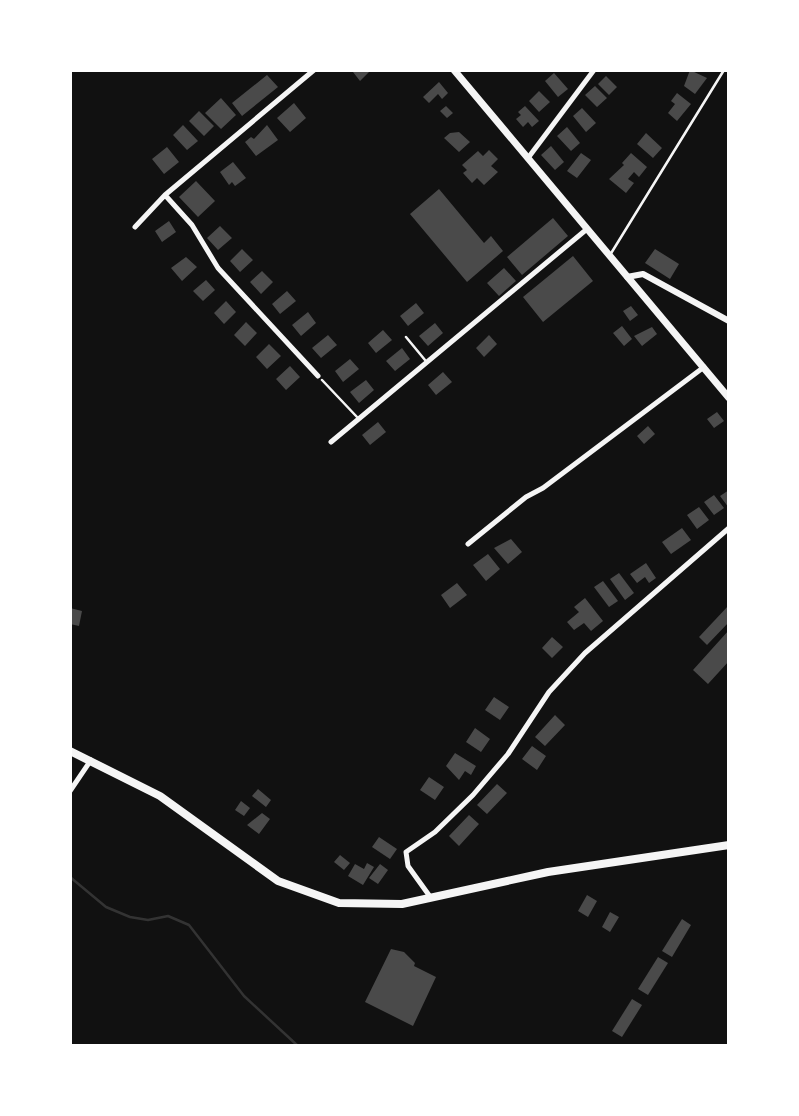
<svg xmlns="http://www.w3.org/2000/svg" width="799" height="1116" font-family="'Alegreya Sans',sans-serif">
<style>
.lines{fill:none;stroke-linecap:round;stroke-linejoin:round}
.stream{stroke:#333;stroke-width:2.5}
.building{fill:#4a4a4a}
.service{stroke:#f5f5f5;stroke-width:2.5}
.minor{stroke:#f5f5f5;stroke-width:5}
.tertiary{stroke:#f5f5f5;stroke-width:6}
.secondary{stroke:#f5f5f5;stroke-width:7}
.primary{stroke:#f5f5f5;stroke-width:8}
</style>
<rect width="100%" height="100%" fill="#111"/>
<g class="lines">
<!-- stream -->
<path class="stream" d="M70 877 106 907 130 917 148 920 168 916 189 925 244 996 298 1046"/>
</g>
<!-- building -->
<path class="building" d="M356 70H369L370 71 360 81 353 72Z
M690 70 707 78 695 94 684 86Z
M554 73 568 89 558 97 545 81Z
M267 75 278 87 242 116 232 103Z
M606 76 617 87 609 95 598 84Z
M439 82 448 93 442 99 438 94 429 103 423 97Z
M595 86 607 98 597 107 585 95Z
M539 91 550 102 539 112 529 101Z
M677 93 691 104 677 121 668 113 675 104 671 101Z
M221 98 236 115 221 129 205 113Z
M294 103 306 118 290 132 277 118Z
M446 106 453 113 447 118 440 111Z
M525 106 539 121 532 127 528 122 523 127 516 119 521 115 518 112Z
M582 108 596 123 586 132 573 116Z
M199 111 214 126 204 136 189 121Z
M183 125 198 141 187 150 173 135Z
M267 125 278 140 256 156 245 142 251 137 254 139Z
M567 127 580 143 571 151 557 136Z
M459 132 470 142 459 152 444 138 450 133Z
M646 133 662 148 653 158 637 144Z
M551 146 564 162 555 170 541 155Z
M167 147 179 162 164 174 152 159Z
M489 150 498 159 491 166 498 172 484 185 477 178 472 183 463 173 467 170 462 165 478 151 483 156Z
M581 153 591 160 577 178 567 171Z
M631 153 647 167 639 177 634 172 628 179 634 183 626 193 609 179 624 165 622 163Z
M233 162 246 178 235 186 232 182 229 185 220 172Z
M196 181 215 201 198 217 179 197Z
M439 189 484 243 491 236 503 251 467 282 410 214Z
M553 218 568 236 522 275 507 257Z
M169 221 176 232 162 242 155 231Z
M220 226 232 238 218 250 207 238Z
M242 249 253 260 240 272 230 261Z
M655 249 679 264 670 279 645 263Z
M573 256 593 281 543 322 523 297Z
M186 257 197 267 182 281 171 268Z
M504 268 516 281 499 296 487 283Z
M262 271 273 282 261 294 250 282Z
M206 280 215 290 203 301 193 291Z
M287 291 296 301 280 314 272 304Z
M226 301 236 312 224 324 214 313Z
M416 303 424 313 408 326 400 316Z
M631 306 638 315 630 321 623 311Z
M308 312 316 323 301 336 292 325Z
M246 322 257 333 245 346 234 335Z
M435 323 443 333 428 346 419 336Z
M622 326 632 339 624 346 613 333Z
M652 327 657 334 642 346 634 336Z
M383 330 392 340 376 353 368 343Z
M328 335 337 345 321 358 312 348Z
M489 335 497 344 484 357 476 348Z
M269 344 281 356 267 369 256 357Z
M402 348 410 359 395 371 386 361Z
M350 359 359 369 343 382 335 371Z
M290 366 300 377 286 390 276 379Z
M443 372 452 382 436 395 428 385Z
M366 380 374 390 359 403 350 392Z
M717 412 724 421 714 428 707 419Z
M378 422 386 432 370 445 362 435Z
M648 426 655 434 644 444 637 436Z
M729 490V508L720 496Z
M714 495 724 508 714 515 704 502Z
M699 507 709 520 697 529 687 515Z
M682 528 691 540 671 554 662 542Z
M511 539 522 552 508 564 494 548Z
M488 554 500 569 486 581 473 565Z
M646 563 656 578 649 583 645 577 637 583 630 574Z
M619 573 634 593 625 600 610 579Z
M603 581 618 601 609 607 594 587Z
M457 583 467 595 450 608 441 595Z
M585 598 603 621 591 631 584 623 574 630 567 622 579 612 574 607Z
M729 605V622L707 645 699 637Z
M70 608 82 611 79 626 70 624Z
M729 630V661L708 684 693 670Z
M552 637 563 647 552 658 542 648Z
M494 697 509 707 500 720 485 710Z
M555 715 565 725 545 746 535 737Z
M475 728 490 739 481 752 466 742Z
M532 746 546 756 537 770 522 759Z
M455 753 476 766 471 775 465 771 459 780 446 766Z
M429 777 444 787 435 800 420 790Z
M497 784 507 793 487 814 477 805Z
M258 789 271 800 266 807 252 796Z
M241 801 250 808 244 816 235 810Z
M262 813 270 819 259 834 247 825Z
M469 815 479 824 459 846 449 836Z
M379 837 397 849 390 859 372 847Z
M340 855 350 863 344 870 334 862Z
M367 863 374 867 363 885 348 876 355 864 364 869Z
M380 864 388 870 378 884 369 878Z
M587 895 597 901 588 917 578 911Z
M610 912 619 917 610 932 602 927Z
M682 919 691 925 672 957 662 951Z
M391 949 404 952 415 963 414 966 436 977 413 1026 365 1002Z
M658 957 668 963 648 995 638 989Z
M632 999 642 1005 622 1037 612 1031Z"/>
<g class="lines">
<!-- service -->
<path class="service" d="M610 255 724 70
M406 337 425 360
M322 380 357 417"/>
<!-- minor -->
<path class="minor" d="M528 158 594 70
M165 195 192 225 218 268 318 376
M135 227 165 195 314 70
M331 442 587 229
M468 544 526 497 543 488 704 367
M70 791 91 760
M431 898 408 866 406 852 435 832 473 795 508 754 549 692 585 653 729 528"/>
<!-- tertiary -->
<path class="tertiary" d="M627 277 643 274 729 321"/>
<!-- secondary -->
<path class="secondary" d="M454 70 729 398"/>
<!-- primary -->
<path class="primary" d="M70 751 160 796 278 881 339 903 402 904 548 872 729 845"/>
</g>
<!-- border -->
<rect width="799" height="1116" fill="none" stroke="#ffffff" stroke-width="144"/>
</svg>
